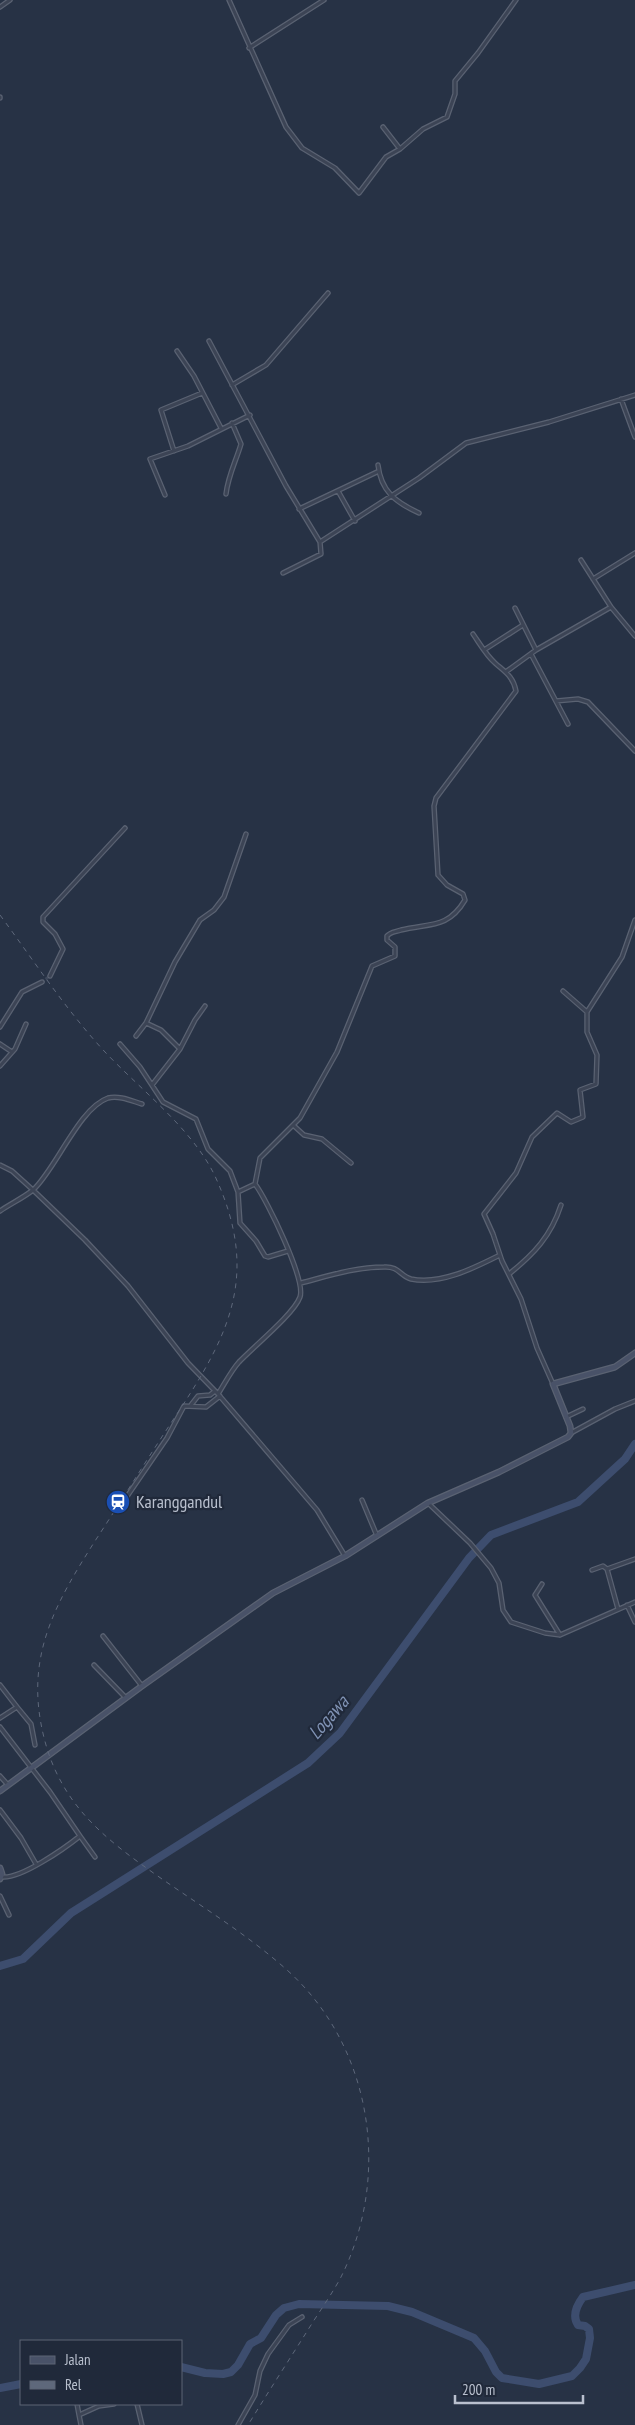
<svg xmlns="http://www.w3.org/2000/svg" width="635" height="2425" font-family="'PT Sans Narrow',sans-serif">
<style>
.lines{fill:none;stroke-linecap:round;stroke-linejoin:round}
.river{stroke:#3d4d6e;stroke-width:8}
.street-tunnel{stroke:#3d475a;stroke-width:3;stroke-dasharray:3 1.5;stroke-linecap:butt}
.street-casing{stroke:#5a6272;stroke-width:5.5}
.secondary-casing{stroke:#5a6272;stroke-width:7}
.street{stroke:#3c4455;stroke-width:3}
.secondary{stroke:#495268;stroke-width:4.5}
.rail{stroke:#5e687b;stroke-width:1;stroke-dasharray:5 5;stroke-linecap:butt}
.labels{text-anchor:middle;stroke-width:4.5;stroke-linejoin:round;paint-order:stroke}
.poi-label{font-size:18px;fill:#b9c0ce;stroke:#20293a;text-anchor:start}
.water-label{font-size:19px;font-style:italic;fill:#8093b5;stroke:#20293a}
</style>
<rect width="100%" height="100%" fill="#273245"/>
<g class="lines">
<!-- river -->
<path class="river" d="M0 1966 23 1959 71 1913 308 1763 340 1733 469 1558 491 1535 578 1502 625 1459 635 1444
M181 2367 205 2373 223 2374 231 2372 238 2365 250 2344 261 2338 276 2315 284 2308 299 2304 388 2306 412 2312 474 2338 485 2351 496 2372 502 2378 539 2384 572 2376 580 2368 586 2359 590 2338 589 2329 585 2326 578 2325C572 2316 577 2305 583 2297L635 2285
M0 2388 21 2384"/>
<!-- street-tunnel -->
<path class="street-tunnel" d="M42 982 50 976"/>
<!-- street casing -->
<g class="street-casing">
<path id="street" d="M229 0 286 127 302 148 335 168 359 193 386 157 400 149 423 129 447 117 455 94V81L478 53 516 0
M0 7 10 0
M249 48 324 0
M0 97V98
M383 127 400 149
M209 341 286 486 320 542 419 478 466 443 549 422 635 395
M177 351 194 376 221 428
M232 385 266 365 328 293
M621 399 635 437
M174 451 161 410 202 393
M378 465C381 491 395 502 419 513
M338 491 355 521
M226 494C228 476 236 461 241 444L232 423
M165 495 150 459 188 446 250 415
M299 509 377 472
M581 560 611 607 635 636
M283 573 321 554 320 542
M593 579 635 553
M515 608 536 650
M484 650 523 625
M531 654 568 724
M507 671 536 650 611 607
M556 701 578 699 588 702 635 751
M50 976 63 949 55 934 43 922V917L125 828
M563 991 587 1012
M0 1027 22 992 42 982
M136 1036 146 1023
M0 1044 12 1052
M120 1044 140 1067 163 1102 196 1119 208 1149 230 1171 238 1192 255 1184 260 1158 300 1118 337 1052 372 966 395 956V947L387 940V936C390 932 395 932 401 930 429 923 448 929 465 900L463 894 447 885 438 875 434 806 436 798 516 691C513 676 505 672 495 663 486 655 480 644 473 634
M180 1049 161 1030 146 1023 175 962 200 920 214 910 224 897 246 834
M0 1066 15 1049 26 1024
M152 1085 180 1049 195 1020 205 1006
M293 1125 304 1135 322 1139 351 1163
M0 1165 12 1171 33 1190 85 1240 128 1286 188 1363 218 1394 317 1510 345 1556
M238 1192 240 1223 256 1241 265 1256 268 1257 288 1251
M0 1211C10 1204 23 1198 33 1190 56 1169 79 1108 108 1098 119 1095 132 1101 142 1104
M509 1274C534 1254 551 1236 561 1205
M301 1283C328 1276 355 1267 384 1267 399 1266 400 1276 411 1279 441 1285 474 1268 500 1255
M553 1384 537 1348 521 1299 502 1261 493 1234 484 1214 516 1173 532 1137 557 1113 571 1122 583 1117 580 1090 596 1084 597 1055 587 1032V1012L622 957 635 920
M218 1394C225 1383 231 1371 239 1362 253 1347 294 1314 300 1297 306 1280 267 1200 255 1184
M191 1405 198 1396 210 1395 215 1391
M566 1417 583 1409
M571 1433 615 1409 635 1401
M362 1500 377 1536
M428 1503 470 1543 491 1568 499 1583 503 1610 511 1622 545 1633 560 1635 635 1602
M117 1511 167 1438 184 1406 206 1407 220 1396
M592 1570 603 1566 607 1569
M542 1584 535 1595 560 1635
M627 1605 635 1622
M618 1609 607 1569 635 1559
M103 1636 142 1686
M94 1665 126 1698
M0 1685 17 1707 0 1718
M17 1707 31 1724 35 1745
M0 1727 50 1792 80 1836C65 1848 21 1879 2 1877
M0 1776 8 1785
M0 1810 21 1838 36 1864
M80 1836 95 1857
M0 1896 9 1915
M77 2404 79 2415
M137 2404 142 2425
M81 2425 79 2415 99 2406 114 2404
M238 2425 255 2395 260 2371 268 2354 289 2325 302 2317"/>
</g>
<!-- secondary casing -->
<g class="secondary-casing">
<path id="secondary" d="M0 1791 142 1686 273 1593 345 1556 428 1503 499 1472 568 1437 571 1433 570 1426 553 1384 615 1367 635 1353
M0 1868 2 1874 0 1879"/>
</g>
<!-- street -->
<use href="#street" class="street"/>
<!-- secondary -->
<use href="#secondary" class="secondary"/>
<!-- rail -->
<path class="rail" d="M0 915C34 961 66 1010 105 1052 140 1089 191 1128 214 1174 263 1278 227 1339 169 1426 144 1464 120 1503 95 1541 59 1598 29 1648 40 1718 53 1799 99 1835 162 1879 204 1908 249 1936 287 1970 373 2047 392 2177 340 2279 330 2297 317 2315 306 2333 287 2363 267 2394 248 2425"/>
</g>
<!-- icons -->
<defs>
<g id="station-disc" transform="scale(1.25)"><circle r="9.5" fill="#1a4fb4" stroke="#20293a"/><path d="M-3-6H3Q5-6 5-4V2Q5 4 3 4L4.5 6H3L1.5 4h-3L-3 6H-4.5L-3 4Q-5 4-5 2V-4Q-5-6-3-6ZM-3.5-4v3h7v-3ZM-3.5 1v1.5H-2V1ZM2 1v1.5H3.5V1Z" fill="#fff"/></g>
</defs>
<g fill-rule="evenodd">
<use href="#station-disc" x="118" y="1502"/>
</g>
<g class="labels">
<!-- poi labels -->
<g class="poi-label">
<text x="136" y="1508">Karanggandul</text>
</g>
<!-- water labels -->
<g class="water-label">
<text transform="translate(328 1717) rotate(-49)" y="7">Logawa</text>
</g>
</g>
<!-- legend -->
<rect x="20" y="2340" width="162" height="65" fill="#20293a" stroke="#5d6575"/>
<rect x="30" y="2356" width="25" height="8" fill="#495268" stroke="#5d6575"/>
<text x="65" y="2365" font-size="15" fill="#b9c0ce">Jalan</text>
<rect x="30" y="2381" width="25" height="8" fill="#5e687b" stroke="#5d6575"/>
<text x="65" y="2390" font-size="15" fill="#b9c0ce">Rel</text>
<!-- scale -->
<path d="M455 2395v8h128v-8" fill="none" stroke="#b9c0ce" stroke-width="2.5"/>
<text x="462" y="2395" font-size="15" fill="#b9c0ce" stroke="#20293a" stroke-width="4" paint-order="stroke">200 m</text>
</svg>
